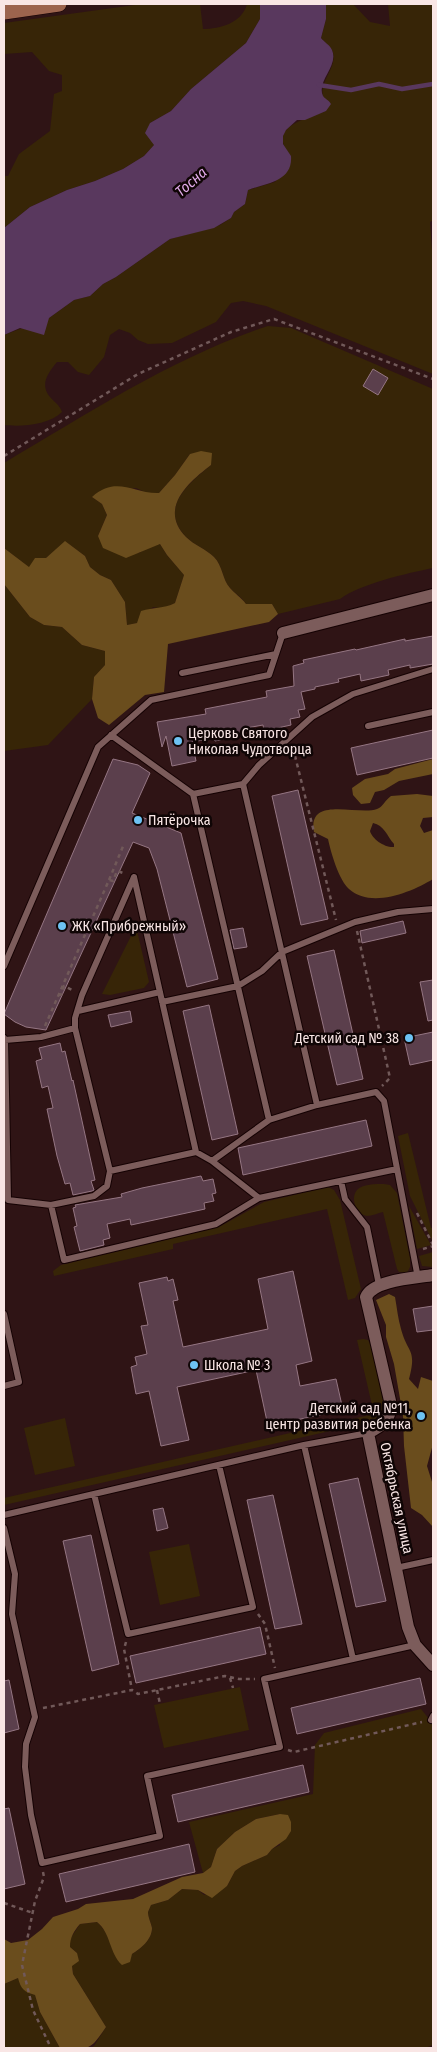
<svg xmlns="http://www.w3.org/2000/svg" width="437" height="2052" font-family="'Fira Sans Condensed',sans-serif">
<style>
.green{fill:#372507}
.forest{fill:#6a4d1d;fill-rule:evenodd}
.water{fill:#59385e}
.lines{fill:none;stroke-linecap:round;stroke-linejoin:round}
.stream{stroke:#59385e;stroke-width:4.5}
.building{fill:#5b3f4c;stroke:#957683}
.service-casing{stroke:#150203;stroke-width:8}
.minor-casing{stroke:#150203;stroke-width:14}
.secondary-casing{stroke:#150203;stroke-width:16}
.path{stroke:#715959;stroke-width:2.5;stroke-dasharray:4 4;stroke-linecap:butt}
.service{stroke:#7c5c5b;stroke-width:6}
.minor{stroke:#7c5c5b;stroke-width:12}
.secondary{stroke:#9c644e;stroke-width:15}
.poi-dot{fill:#6dc2f3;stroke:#0f0505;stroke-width:2}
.labels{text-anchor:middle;stroke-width:5;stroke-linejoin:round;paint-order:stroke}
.poi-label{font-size:14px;fill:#f9e6e5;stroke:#0f0505;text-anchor:start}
.street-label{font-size:14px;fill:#f9e6e5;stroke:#0f0505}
.water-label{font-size:15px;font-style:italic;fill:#e2abeb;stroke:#0f0505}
</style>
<rect width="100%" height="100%" fill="#2f1415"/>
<!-- green -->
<path class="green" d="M142 4H200L203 29C220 29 242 23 247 4H260V19L246 43 191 89 171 111 150 123 154 145 144 156 123 169 95 181 67 190 30 207 4 228V176H8L19 154 50 131 54 94 62 91V75L49 71 32 52 4 54V23Z
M326 4H353L370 22 390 26 388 4H433V220L430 222 433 263V374L266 306 243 301 231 303 216 322 172 343 148 344 138 340 130 333 119 329 110 335 104 357 89 375 78 372 68 362H57C49 372 39 384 50 397 55 403 59 404 62 412 49 425 21 427 4 425V335L49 318 74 300 90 296 103 284 116 277 170 239 220 225 231 218 234 212 245 204 248 190 275 182 291 156C265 127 306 119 326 111 325 104 321 95 323 88 325 76 338 63 332 50 329 45 324 42 321 38L326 19Z
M268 326 291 328 433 389V568C408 573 360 584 340 599L278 614 272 604H246C241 596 235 594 230 588 222 579 223 566 214 557 206 549 194 545 186 537 158 508 189 483 211 465L190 454 175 475 159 493H147L136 488 92 497 102 504 107 515 98 536 139 553 149 547 160 544 167 555 184 575 175 603 163 609 153 607 137 623 127 625 125 602 111 580 100 575 90 567 85 556 66 542 46 558 30 568 4 548V463C89 413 174 357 268 326Z
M4 584 30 617 44 625 62 627 82 645 105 651V665L94 677 92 699 48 745 4 751Z
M136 926 149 982 144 988 110 995 102 994Z
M408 1133 431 1228H433V1242L410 1196 398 1136Z
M384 1184 390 1185 397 1193 410 1258V1267L407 1273 399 1272 397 1269 383 1212C378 1213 372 1216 367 1216 356 1215 350 1198 357 1190 362 1184 376 1184 384 1184Z
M328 1187 334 1190 340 1200 361 1289 355 1298 348 1300 327 1209 173 1244V1249L54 1276 53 1271 61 1265 219 1227 264 1202Z
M409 1206 431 1245 417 1249Z
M433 1252V1267L422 1266 419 1256Z
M363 1339 368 1340 372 1347 386 1410 380 1418 374 1421 4 1505V1498L374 1414 357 1340Z
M65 1418 75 1466 35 1475 24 1428Z
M189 1544 200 1596 160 1605 149 1552Z
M240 1687 249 1730 164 1748 154 1705Z
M421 1709 429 1719H433V2045L425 2048H90L94 2046 106 2027 73 1974 72 1966 77 1953 70 1947V1939L80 1924 97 1922C105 1929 110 1940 113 1951L132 1954C140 1949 152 1940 152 1928 151 1923 148 1917 148 1912L151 1905 168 1900 182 1889 198 1890 204 1895 227 1886 235 1871 242 1866 267 1855 272 1849 280 1845V1814L256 1819 235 1832 217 1849 211 1867 203 1873 189 1822 313 1794 315 1745 324 1733Z
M18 1978 35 1995 40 2012 60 2048H4V1984Z"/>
<!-- forest -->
<path class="forest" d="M201 451 212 453 211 465C189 482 158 508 186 537 194 545 206 549 214 557 223 566 222 579 230 588 235 594 241 597 246 604H272L278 614 269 622 168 644 164 692 145 695 109 725 98 718 92 699 94 677 105 665V651L82 645 62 627 44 625 30 617 4 584V548L29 567 35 558H46L65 541 85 556 90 567 100 575 111 580 125 602 127 625 137 623 141 611C154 607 163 609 175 603L184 575 167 555 160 544 126 558 103 548 98 536 107 515 102 504 92 497C117 475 133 494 159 493L175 475 190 454Z
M433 759V774L399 781 384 790 375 792 370 803 361 804 353 795 352 788 365 779 388 774 395 769Z
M417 794 433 796V817L423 818 420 826 424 833 433 830V879C412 892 371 909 349 889 339 880 331 853 328 839L314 832C307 795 359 816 377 809 383 807 385 800 391 796ZM373 823C384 825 387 836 394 844V847C385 848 372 839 370 831Z
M389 1294 395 1297C397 1308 398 1319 401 1329 408 1355 417 1348 409 1379L418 1389 421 1377 433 1381V1444L427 1466 433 1485V1527L422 1515 411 1508 404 1446 403 1416 394 1364 386 1337V1325L376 1300Z
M280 1814 288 1815 291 1822V1831L286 1839 272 1849 267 1855 242 1866 235 1871 227 1886 212 1898 198 1890 182 1889 168 1900 151 1905 148 1912C148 1917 151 1923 152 1928 152 1940 140 1949 132 1954L130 1962 122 1965C109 1953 111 1933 97 1922L80 1924C74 1931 70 1937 70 1947L77 1953 79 1961 72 1966 73 1974 106 2027C89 2052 91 2048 60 2048L40 2012 35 1995C24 1992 21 1989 18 1978L4 1984V1939L11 1943 28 1940 42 1929 53 1917 78 1909 86 1904 133 1899 182 1877 203 1873 211 1867 217 1849 235 1832 256 1819Z"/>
<!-- water -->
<path class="water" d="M260 4H326V19L321 38C324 42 330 45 332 50 339 66 316 81 323 96 325 99 329 100 331 104L326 111 305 120H297L286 130 283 136V144L291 156C293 181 267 183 248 190L245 204 234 212 231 218 214 228 170 239 116 277 103 284 90 296 74 300 49 318 44 335 20 328 4 335V228L30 207 67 190 95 181 123 169 144 156 154 145 145 133 150 123 171 111 191 89 246 43 260 19Z"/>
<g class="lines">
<!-- stream -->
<path class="stream" d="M319 85 351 90 379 84 402 89 433 84"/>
</g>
<!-- building -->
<path class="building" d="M373 369 388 378 378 395 363 386Z
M433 636V664L410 668V665L388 670 389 675 361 681 360 674 338 679 339 682 315 687V689L301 692 305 709 298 710 300 717 290 719 291 725 264 731 263 725 241 729 242 735 215 741 214 738 192 742 196 761 172 766 166 736 162 747 157 722 206 714 205 709 267 697 266 691 294 686 293 666 304 663 303 660 355 649 356 650 405 639V641Z
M433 730V758L357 775 351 748Z
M113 759 138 765 150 773 132 813 181 833 218 979 187 987 157 869 149 848 133 842 46 1030 26 1027 15 1022 4 1014Z
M298 790 328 919 301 925 272 796Z
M403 921 406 933 362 943 360 931Z
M243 928 247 947 234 949 230 930Z
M334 950 363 1079 337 1085 307 956Z
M433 980V1020L428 1021 420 982Z
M209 1005 238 1134 212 1140 183 1011Z
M130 1011 132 1022 111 1027 108 1015Z
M433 1032V1060L410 1065 404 1038Z
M60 1043 62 1052 65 1051 72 1081 73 1080 95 1180 91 1181 94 1190 92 1191 73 1195 70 1183 65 1184 57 1156 47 1109 53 1108 48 1086 42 1088 36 1061 42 1059 39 1048Z
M366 1120 372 1146 243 1175 238 1148Z
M201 1176 203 1181 213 1179 216 1193 212 1194 214 1201 204 1203 205 1209 131 1225 130 1219 107 1224 110 1238 103 1240 104 1245 80 1251 74 1227 77 1226 73 1208 76 1207 75 1205 122 1197 121 1194 142 1188Z
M293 1271 312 1361 296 1365 300 1386 336 1379 343 1410 268 1426 256 1370 177 1387 189 1440 161 1446 149 1391 136 1394 131 1367 137 1365 135 1357 147 1354 141 1326 148 1325 139 1283 167 1277 168 1281 173 1279 178 1300 173 1301 183 1347 268 1329 258 1279Z
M433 1306V1330L417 1332 413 1309Z
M358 1478 386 1601 356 1607 329 1484Z
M273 1495 302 1624 275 1629 247 1500Z
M163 1508 168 1528 157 1531 153 1510Z
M91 1535 119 1664 92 1671 63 1541Z
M260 1627 266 1654 136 1683 130 1656Z
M420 1678 426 1704 297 1734 291 1708Z
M9 1680 19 1729 4 1733V1681Z
M303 1765 309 1792 178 1822 172 1795Z
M9 1808 25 1884 4 1889V1809Z
M189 1844 195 1872 66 1902 59 1874Z"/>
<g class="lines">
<!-- service casing -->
<g class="service-casing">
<path id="service" d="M182 673 276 654
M368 726 433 712
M111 735 193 794 243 784 259 765 312 717 353 694 433 669
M243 784 317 1105
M193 794 269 1120
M134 877 82 995 75 1018V1028L110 1171 196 1152 212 1161 259 1198
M134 877 196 1152
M4 966 98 747 151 700 269 675 283 633
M162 1002 238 986 262 971 282 952 355 922 398 912 433 909
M78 1011 160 992
M4 1038 5 1040 8 1200 51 1205 94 1196 107 1186 110 1171
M5 1040 41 1037 75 1028
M212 1161 269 1120 317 1105 376 1092 384 1101 418 1278
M341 1181 345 1199 367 1227 379 1285
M51 1205 64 1260 216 1224 259 1198 397 1169
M4 1314 19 1382 4 1386
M304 1445 353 1659
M94 1494 128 1634 253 1607 219 1465
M4 1515 304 1445 368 1433
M4 1528 15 1574 12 1614 35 1717 26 1744 25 1767 31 1815 42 1863 160 1836 147 1776 280 1747 264 1679 415 1645
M396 1568 433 1560
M431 1720 433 1716"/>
</g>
<!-- minor casing -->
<g class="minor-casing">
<path id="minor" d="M283 633 433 595
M433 1275C415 1278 373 1280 366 1297L391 1405C390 1421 381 1426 368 1433L408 1627 415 1645 433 1665"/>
</g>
<!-- secondary casing -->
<g class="secondary-casing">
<path id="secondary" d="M4 12 59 4"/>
</g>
<!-- path -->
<path class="path" d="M4 456 138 374 231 332 274 319 433 379
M293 748 336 920
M109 880 124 844
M357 931 390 1078 382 1086
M59 994 61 995 64 986 74 991
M45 1026 109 880 113 881 117 871 126 874
M417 1213 433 1245
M423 1249 433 1246
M258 1614 265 1624 275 1668
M126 1642 124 1649 132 1690
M230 1678 233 1688
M157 1690 160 1704
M43 1708 132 1690 138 1694 225 1676 239 1679H255
M288 1750 294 1752 422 1722
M43 1872 44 1877 35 1901 22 1965 33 2010 51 2048
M4 1903 33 1913"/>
<!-- service -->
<use href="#service" class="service"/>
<!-- minor -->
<use href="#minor" class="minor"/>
<!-- secondary -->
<use href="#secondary" class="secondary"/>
</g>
<!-- markers -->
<g class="poi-dot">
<circle cx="178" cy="741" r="5"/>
<circle cx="138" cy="820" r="5"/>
<circle cx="62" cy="926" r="5"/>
<circle cx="409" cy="1038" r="5"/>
<circle cx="194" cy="1365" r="5"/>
<circle cx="421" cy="1416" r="5"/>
</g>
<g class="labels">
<!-- poi labels -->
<g class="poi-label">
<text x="188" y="738">Церковь Святого<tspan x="188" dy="16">Николая Чудотворца</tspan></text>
<text x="148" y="825">Пятёрочка</text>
<text x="72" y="931">ЖК «Прибрежный»</text>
<text x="399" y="1043" text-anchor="end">Детский сад № 38</text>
<text x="204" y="1370">Школа № 3</text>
<text x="411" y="1413" text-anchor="end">Детский сад №11,<tspan x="411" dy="16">центр развития ребенка</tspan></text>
</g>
<!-- street labels -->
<g class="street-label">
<text transform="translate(397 1498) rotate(78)" y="5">Октябрьская улица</text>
</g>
<!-- water labels -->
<g class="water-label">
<text transform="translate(191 182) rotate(-41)" y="5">Тосна</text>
</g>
</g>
<!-- border -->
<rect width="437" height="2052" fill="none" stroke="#f9e6e5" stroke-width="10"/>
</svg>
